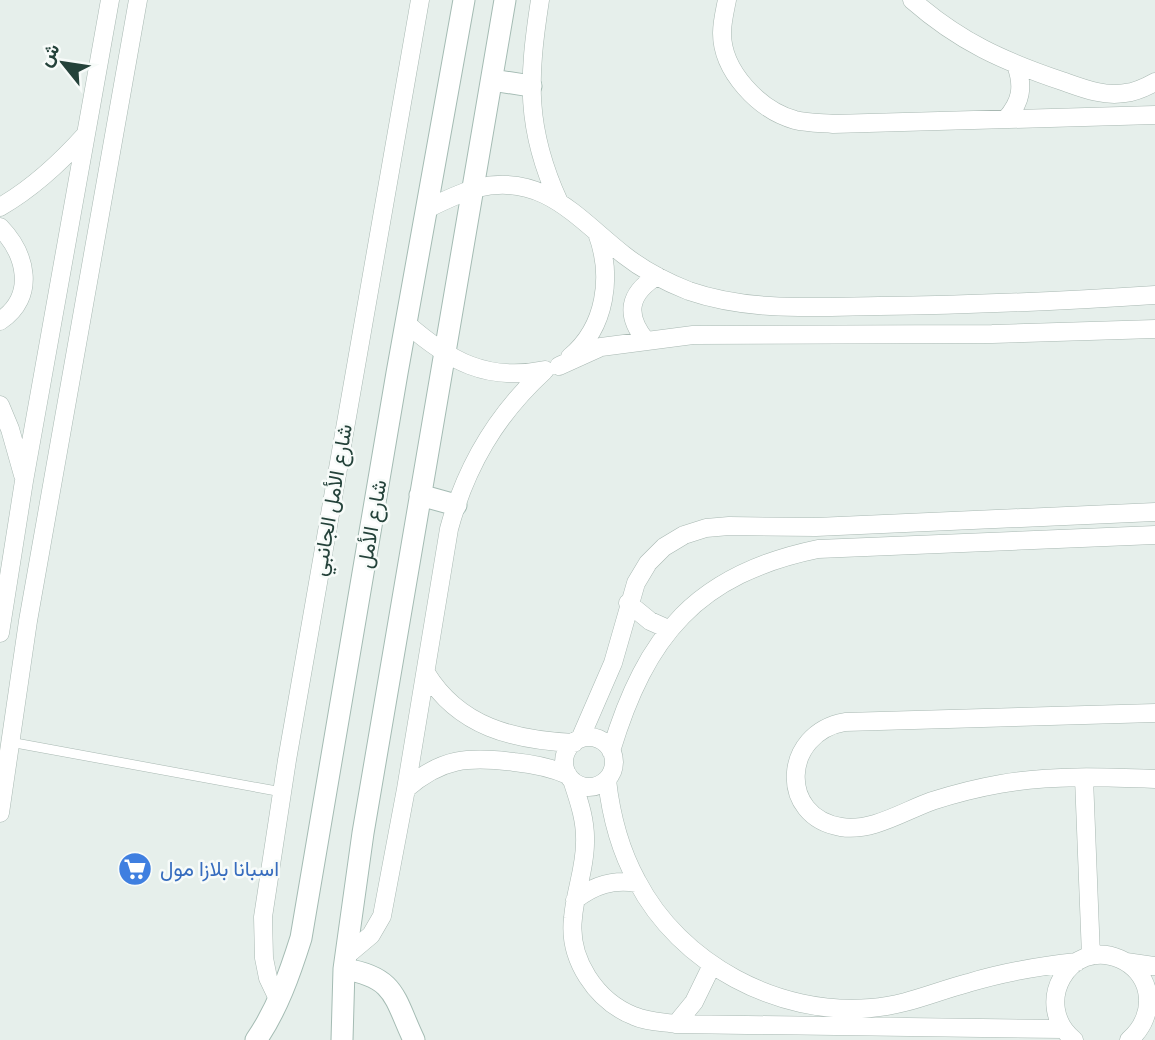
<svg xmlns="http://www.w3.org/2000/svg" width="1155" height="1040" font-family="'IBM Plex Sans',Vazirmatn,sans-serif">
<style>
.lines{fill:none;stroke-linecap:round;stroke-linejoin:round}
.lane-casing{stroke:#a8b8b2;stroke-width:10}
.street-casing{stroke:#a8b8b2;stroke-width:19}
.secondary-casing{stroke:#a4bbb3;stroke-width:23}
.lane{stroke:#fff;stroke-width:9}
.street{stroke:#fff;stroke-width:18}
.secondary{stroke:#fff;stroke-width:21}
.labels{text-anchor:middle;stroke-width:5;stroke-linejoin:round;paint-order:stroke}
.street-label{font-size:21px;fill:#24423a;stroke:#f7fbf9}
.shop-label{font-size:21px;fill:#366cbe;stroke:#f7fbf9;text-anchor:start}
</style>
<rect width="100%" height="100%" fill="#e6efeb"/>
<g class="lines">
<!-- lane casing -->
<g class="lane-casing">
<path id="lane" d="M10 742 282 792"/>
</g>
<!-- street casing -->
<g class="street-casing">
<path id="street" d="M540 0C528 78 525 128 559 202
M727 0C725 10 722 22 722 33 722 71 759 110 795 120 807 123 821 123 833 124L1155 115
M912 0C960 42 1003 61 1062 81 1082 88 1104 97 1125 93 1136 92 1146 87 1155 82
M1006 119C1021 102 1024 87 1016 65
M0 207C33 188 60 163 86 134
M427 209C443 201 460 193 477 188 543 172 577 218 624 255 643 270 666 282 689 291 750 312 815 307 879 306 971 305 1063 301 1155 295
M0 227C26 254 37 296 0 321
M406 323C449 361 487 382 545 370
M646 341C625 315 628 294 657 276
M570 357C606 327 613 276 597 233
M559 366 601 347 693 335 992 334 1155 329
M0 405 10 429 23 475
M628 603 650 621 668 629
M0 633 24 481 110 0
M426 673C459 727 513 740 574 743
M1155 713 845 722C782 733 778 817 841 827 872 832 904 811 932 801 954 794 977 788 1000 784 1050 775 1104 777 1155 779
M564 762a25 25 0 1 1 50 0a25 25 0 1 1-50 0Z
M580 739 613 663 636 583 648 563 664 547 684 535 706 528 729 526 816 527 1155 512
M611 751C646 635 697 574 818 549L1155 535
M1084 778 1091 956
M572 780C579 801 586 821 585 843 585 869 575 892 573 918 568 959 596 1001 634 1016 647 1022 663 1022 676 1024L1063 1029
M607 780C611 816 620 850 637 881 680 964 778 1016 871 1008 907 1005 934 992 968 983 1004 972 1040 966 1077 962
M406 789C441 758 469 756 514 762 533 764 550 767 568 775
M0 813 28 621 138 0
M575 900C594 885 613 879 637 883
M346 956 371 935 382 916 406 789 449 529C466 466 496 415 544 371
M1126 962 1155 966
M278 999 268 978 264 958 263 917 287 760 420 0
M676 1024 694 1002 712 965
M1074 1040C1031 1005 1069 937 1120 959 1134 965 1144 977 1147 991 1151 1010 1143 1028 1129 1040"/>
</g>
<!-- secondary casing -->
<g class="secondary-casing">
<path id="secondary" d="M492 80 531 86
M420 495 456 505
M344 969C396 977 394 998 414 1040
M256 1040C277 1010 290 973 301 938L397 373 464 0
M342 1040 344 969 363 833 505 0"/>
</g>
<!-- lane -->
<use href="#lane" class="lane"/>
<!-- street -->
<use href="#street" class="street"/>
<!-- secondary -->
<use href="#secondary" class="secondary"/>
</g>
<!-- icons -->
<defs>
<g id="supermarket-disc" transform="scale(1.75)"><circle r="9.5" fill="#3f7fe0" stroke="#f7fbf9"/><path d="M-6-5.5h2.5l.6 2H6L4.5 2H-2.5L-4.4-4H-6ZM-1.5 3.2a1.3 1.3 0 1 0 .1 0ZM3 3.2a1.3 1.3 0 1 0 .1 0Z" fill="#fff"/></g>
</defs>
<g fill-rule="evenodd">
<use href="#supermarket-disc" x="135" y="869"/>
</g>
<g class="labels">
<!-- street labels -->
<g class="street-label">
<text transform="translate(332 500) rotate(-80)" y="7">شارع الأمل الجانبي</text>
<text transform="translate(372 524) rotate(-80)" y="7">شارع الأمل</text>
</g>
<!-- shop labels -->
<g class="shop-label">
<text x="160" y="876">اسبانا بلازا مول</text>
</g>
</g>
<!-- north arrow -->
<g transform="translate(63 63) rotate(300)" stroke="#f7fbf9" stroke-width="5" paint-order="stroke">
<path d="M0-5L12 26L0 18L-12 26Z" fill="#24423a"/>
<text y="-10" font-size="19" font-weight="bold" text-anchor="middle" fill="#24423a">ش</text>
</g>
</svg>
